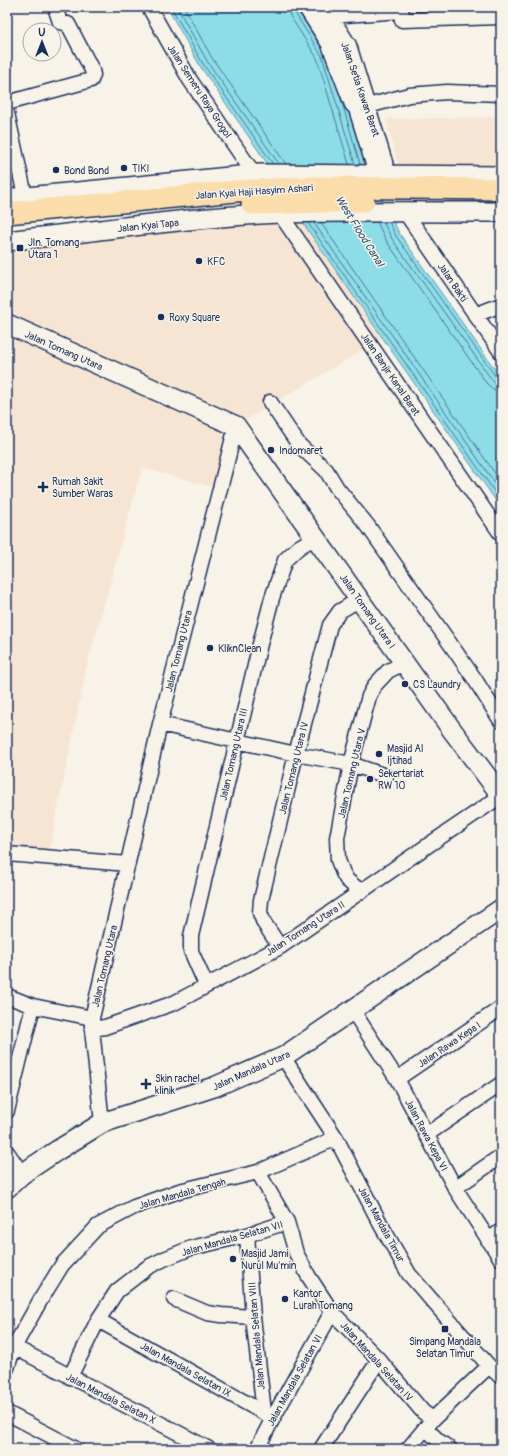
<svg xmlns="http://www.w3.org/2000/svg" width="508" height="1456" font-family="Pangolin,sans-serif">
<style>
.built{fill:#f7e5d4}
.water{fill:#8ddde8;stroke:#5f97b1}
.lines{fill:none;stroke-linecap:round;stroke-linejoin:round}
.shore{stroke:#497595;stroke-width:1}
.street-casing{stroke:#1b2f5e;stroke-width:17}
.secondary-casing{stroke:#1b2f5e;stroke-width:22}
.primary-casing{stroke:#1b2f5e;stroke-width:24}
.street{stroke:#f7f3e8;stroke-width:14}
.secondary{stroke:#f7f3e8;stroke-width:19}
.primary{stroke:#fbddab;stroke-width:21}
.poi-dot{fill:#1b2f5e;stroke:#f7f3e8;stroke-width:1.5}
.labels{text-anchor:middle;stroke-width:3;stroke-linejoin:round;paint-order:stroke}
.street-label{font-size:10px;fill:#1b2f5e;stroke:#f7f3e8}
.poi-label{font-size:10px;fill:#1b2f5e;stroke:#f7f3e8;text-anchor:start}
.water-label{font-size:11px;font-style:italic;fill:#32527a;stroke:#f7f3e8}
</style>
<rect width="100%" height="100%" fill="#f7f3e8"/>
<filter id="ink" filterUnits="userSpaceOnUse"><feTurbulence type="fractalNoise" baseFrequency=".025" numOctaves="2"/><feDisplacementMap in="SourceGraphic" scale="8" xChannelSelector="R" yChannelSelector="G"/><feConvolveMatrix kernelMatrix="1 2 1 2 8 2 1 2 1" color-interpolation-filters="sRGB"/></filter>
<g filter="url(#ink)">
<!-- built -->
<path class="built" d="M501 117V167L398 165 386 119Z
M257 219 302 221 383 338 236 426 220 489 142 468 87 666 48 856 7 850V245Z"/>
<!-- water -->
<path class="water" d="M167 7H302L331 52 365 165 399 233 501 378V508L309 232 269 166 200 66Z"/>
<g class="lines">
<!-- shore -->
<path class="shore" d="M171 7 203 64 273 164
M177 7 207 61 279 164
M184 7 212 58 286 164
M288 7 290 16 317 58 349 164
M294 7 295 13 322 56 355 164
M339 92 360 164
M377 222 387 242 487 384 493 389 501 391
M383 222 392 239 492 380 496 384 501 385
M389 222 396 236 496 377 501 379
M308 223 501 501
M314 223 501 492
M321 223 501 482"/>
<!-- street casing -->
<g class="street-casing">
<path id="street" d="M149 7 190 80 254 174
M325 7 349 45 389 175
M401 7 402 20 501 17
M331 16 401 11
M7 103 91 80 93 75 92 70 68 24 60 22 55 7
M368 106 409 95 447 92 501 94
M7 113 25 196
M405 212 501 352
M280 214 501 534
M475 315 501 305
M270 402 299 445 326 470 337 488 368 526 474 678 501 721
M160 724 296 754 351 764 386 776
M7 854 128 864
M360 891 347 880 343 873 338 860 337 838 351 764 369 696 375 685 388 671 404 663
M280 947 264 923 260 913 261 900 296 754 330 625 340 611 360 599
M206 985 191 951V936L260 644 272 598 285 560 299 547 316 537
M7 996 33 1006 92 1018
M353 1011 397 1079 455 1188 501 1259
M92 1029 105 1027 174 1003 280 947 430 844 501 796
M283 1057 336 1138 381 1225 409 1274 489 1366 501 1377
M397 1079 501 1008
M7 1111 33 1006
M102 1123 92 1029V1018L160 724 236 426
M426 1135 501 1084
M7 1152 22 1174
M258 1172 287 1222 296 1253 309 1277 332 1312 379 1360 423 1412 433 1419
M455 1188 501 1156
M247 1235 253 1317 264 1412
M488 1240 501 1231
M174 1299 207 1313 221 1315 253 1317
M98 1320 273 1418
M14 1347 209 1449
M7 1368 14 1347 41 1299 62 1265 98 1226 134 1207 179 1191 258 1172 336 1138
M70 1377 98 1320 117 1291 148 1267 164 1259 191 1248 247 1235 287 1222
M7 1413 76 1449
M425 1428 440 1442 450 1449
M257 1449 273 1418 332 1312
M321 1449 379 1360
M408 1449 433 1419 489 1366"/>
</g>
<!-- secondary casing -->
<g class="secondary-casing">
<path id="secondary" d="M308 7 331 43 354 103 358 107 379 175
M7 199 260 174 501 176
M7 241C98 231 189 217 280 213 354 211 428 212 501 212
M7 324 236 426 452 730 501 795
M7 1188 22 1174 58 1150 102 1123 214 1087 283 1057 501 909"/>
</g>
<!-- primary casing -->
<g class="primary-casing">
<path id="primary" d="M252 204 364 201
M7 213 236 191 314 187 501 189"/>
</g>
<!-- street -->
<use href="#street" class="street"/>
<!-- secondary -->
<use href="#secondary" class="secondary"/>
<!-- primary -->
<use href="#primary" class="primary"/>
</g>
</g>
<!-- markers -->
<g class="poi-dot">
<circle cx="124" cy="168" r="4"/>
<circle cx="56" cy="170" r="4"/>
<rect x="16" y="244" width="8" height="8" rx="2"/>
<circle cx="199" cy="261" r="4"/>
<circle cx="161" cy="317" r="4"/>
<circle cx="271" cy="450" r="4"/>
<path d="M41 481h4v4h4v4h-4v4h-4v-4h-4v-4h4z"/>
<circle cx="210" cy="648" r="4"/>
<circle cx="405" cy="684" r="4"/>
<circle cx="379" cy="754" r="4"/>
<circle cx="370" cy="779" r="4"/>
<path d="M144 1078h4v4h4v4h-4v4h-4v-4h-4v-4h4z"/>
<circle cx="233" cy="1259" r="4"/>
<circle cx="285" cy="1299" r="4"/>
<rect x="441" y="1325" width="8" height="8" rx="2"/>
</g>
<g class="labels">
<!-- street labels -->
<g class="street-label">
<text transform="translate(361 89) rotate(71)" y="4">Jalan Setia Kawan Barat</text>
<text transform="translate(200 91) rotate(57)" y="4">Jalan Semeru Raya Grogol</text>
<text transform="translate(254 191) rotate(-4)" y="4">Jalan Kyai Haji Hasyim Ashari</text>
<text transform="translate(148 225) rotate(-6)" y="4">Jalan Kyai Tapa</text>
<text transform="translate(453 282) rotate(56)" y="4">Jalan Bakti</text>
<text transform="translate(64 350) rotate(24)" y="4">Jalan Tomang Utara</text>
<text transform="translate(391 374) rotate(56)" y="4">Jalan Banjir Kanal Barat</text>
<text transform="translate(368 611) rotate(55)" y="4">Jalan Tomang Utara I</text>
<text transform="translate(178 651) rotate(-76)" y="4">Jalan Tomang Utara</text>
<text transform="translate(233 754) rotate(-77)" y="4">Jalan Tomang Utara III</text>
<text transform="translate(293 768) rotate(-76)" y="4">Jalan Tomang Utara IV</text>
<text transform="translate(351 773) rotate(-77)" y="4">Jalan Tomang Utara V</text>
<text transform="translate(305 928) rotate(-33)" y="4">Jalan Tomang Utara II</text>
<text transform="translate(104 966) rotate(-77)" y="4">Jalan Tomang Utara</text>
<text transform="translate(449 1044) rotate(-34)" y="4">Jalan Rawa Kepa I</text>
<text transform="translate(251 1070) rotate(-24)" y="4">Jalan Mandala Utara</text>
<text transform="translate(427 1135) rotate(62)" y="4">Jalan Rawa Kepa VI</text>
<text transform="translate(182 1193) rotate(-16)" y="4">Jalan Mandala Tengah</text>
<text transform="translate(382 1224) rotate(61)" y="4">Jalan Mandala Timur</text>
<text transform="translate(232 1238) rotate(-16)" y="4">Jalan Mandala Selatan VII</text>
<text transform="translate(256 1336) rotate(-95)" y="4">Jalan Mandala Selatan VIII</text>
<text transform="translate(377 1361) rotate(48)" y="4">Jalan Mandala Selatan IV</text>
<text transform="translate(186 1369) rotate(29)" y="4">Jalan Mandala Selatan IX</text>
<text transform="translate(294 1380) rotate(-61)" y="4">Jalan Mandala Selatan VI</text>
<text transform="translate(111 1398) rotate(27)" y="4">Jalan Mandala Selatan X</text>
</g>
<!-- poi labels -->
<g class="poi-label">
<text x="132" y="172">TIKI</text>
<text x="64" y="174">Bond Bond</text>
<text x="28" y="246">Jln. Tomang<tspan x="28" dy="12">Utara 1</tspan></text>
<text x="207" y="265">KFC</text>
<text x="169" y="321">Roxy Square</text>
<text x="279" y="454">Indomaret</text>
<text x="52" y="485">Rumah Sakit<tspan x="52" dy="12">Sumber Waras</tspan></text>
<text x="218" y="652">KliknClean</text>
<text x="413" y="688">CS Laundry</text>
<text x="387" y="752">Masjid Al<tspan x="387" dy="12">Ijtihad</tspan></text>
<text x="378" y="777">Sekertariat<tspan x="378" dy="12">RW 10</tspan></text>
<text x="155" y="1082">Skin rachel<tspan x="155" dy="12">klinik</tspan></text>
<text x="241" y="1257">Masjid Jami<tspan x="241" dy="12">Nurul Mu'min</tspan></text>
<text x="293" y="1297">Kantor<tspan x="293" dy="12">Lurah Tomang</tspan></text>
<text x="445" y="1345" text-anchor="middle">Simpang Mandala<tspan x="445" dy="12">Selatan Timur</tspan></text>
</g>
<!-- water labels -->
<g class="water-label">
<text transform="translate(360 231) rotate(58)" y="4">West Flood Canal</text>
</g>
</g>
<!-- margin -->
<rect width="508" height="1456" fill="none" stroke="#f7f3e8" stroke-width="24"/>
<rect x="12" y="12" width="484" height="1432" fill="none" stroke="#1b2f5e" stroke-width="1.5" filter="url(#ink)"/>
<!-- north arrow -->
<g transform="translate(42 42)"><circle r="19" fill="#f7f3e8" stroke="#9fa5b1"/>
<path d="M0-3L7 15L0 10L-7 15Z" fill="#1b2f5e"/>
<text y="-6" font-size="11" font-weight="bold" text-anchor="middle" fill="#1b2f5e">U</text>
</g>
</svg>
